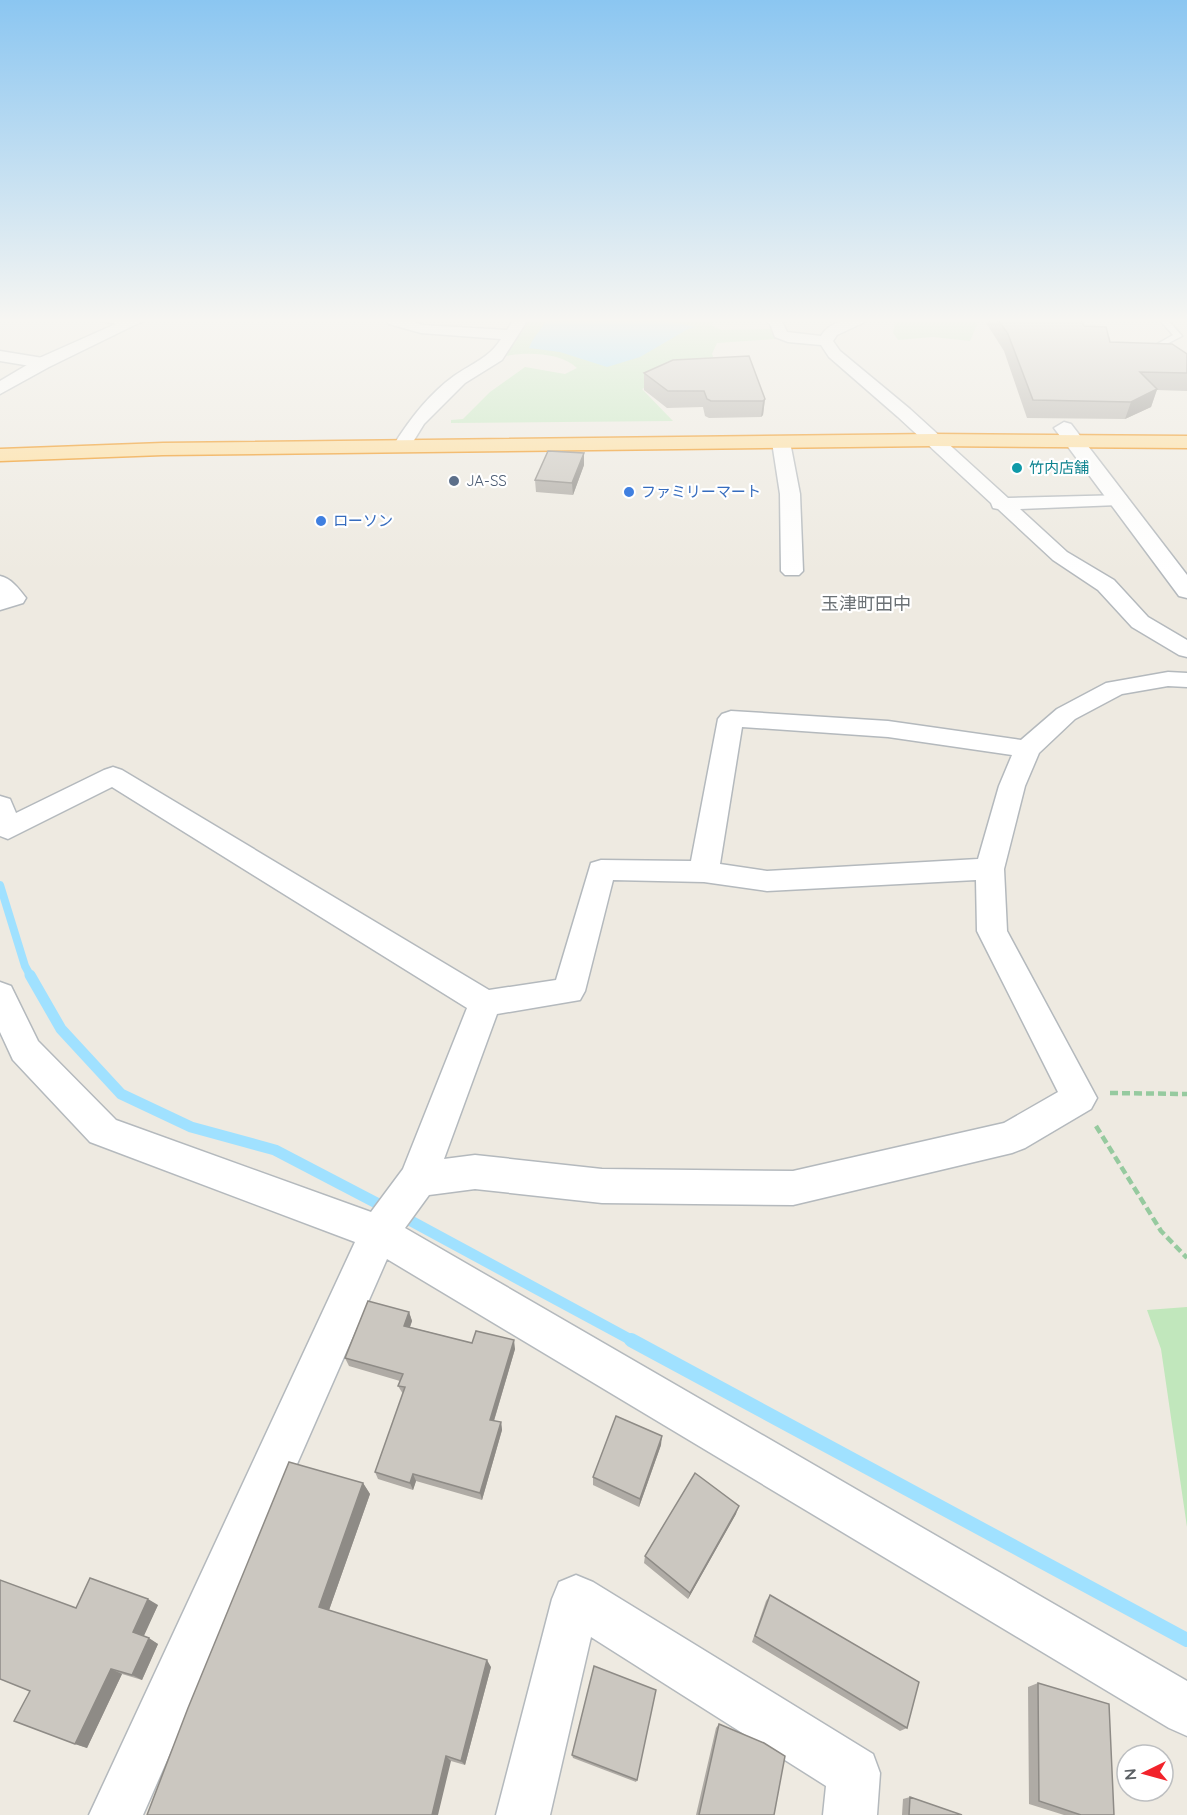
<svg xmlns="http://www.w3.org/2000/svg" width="1187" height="1815" font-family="Quicksand,'Noto Sans JP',sans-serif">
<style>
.green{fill:#c1e7bc}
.water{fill:#a0e1ff}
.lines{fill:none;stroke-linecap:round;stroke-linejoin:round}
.stream-far2{stroke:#a0e1ff;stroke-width:8}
.stream-far1{stroke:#a0e1ff;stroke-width:11}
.stream{stroke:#a0e1ff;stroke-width:14}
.service-casing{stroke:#b4b9bd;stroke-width:3}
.minor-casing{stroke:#b4b9bd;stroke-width:3}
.tertiary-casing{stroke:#b4b9bd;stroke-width:3}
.trunk-casing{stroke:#ef8900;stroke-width:3}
.path-far1{stroke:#96ca9f;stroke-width:2;stroke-dasharray:3 1.5;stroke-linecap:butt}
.path{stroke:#96ca9f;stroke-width:4.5;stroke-dasharray:8 4;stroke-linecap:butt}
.service{fill:#fff;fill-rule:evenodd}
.minor{fill:#fff;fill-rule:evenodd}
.tertiary{fill:#fff;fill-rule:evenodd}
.trunk{fill:#ffdc96;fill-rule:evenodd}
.wall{fill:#afaba5}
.shaded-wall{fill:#8e8b86}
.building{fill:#cbc7c0;stroke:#8e8b86;stroke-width:1.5}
.culture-dot{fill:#0f9aa8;stroke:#fff;stroke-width:2}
.service-dot{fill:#5c6f8a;stroke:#fff;stroke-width:2}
.shop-dot{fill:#3f7fe0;stroke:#fff;stroke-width:2}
.labels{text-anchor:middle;stroke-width:4.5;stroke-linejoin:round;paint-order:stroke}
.far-culture-label{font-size:15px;fill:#0d838f;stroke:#fff;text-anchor:start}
.far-service-label{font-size:15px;fill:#4e5e75;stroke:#fff;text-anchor:start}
.far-shop-label{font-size:15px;fill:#366cbe;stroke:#fff;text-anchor:start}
.far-quarter-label{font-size:18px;fill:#6b7175;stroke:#fff}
</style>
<rect width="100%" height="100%" fill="#eeeae1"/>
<!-- green -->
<path class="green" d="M531 318H714L716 319 711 325 721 330 773 329 777 339 717 343 712 354 715 361 672 375 642 389 673 421 451 423V420L463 419 490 392 525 367 565 374 577 368C560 352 526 352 505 356Z
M896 318H976L978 322 970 341 933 337 898 340 893 333Z
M1187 1307V1527L1161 1349 1147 1310Z"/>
<!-- water -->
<path class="water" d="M547 318H652L696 327 688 329 640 357 607 367 560 352 529 348C533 336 543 329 547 318Z"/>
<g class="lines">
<!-- stream-far2 -->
<path class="stream-far2" d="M0 885 25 966 31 977"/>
<!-- stream-far1 -->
<path class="stream-far1" d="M30 975 61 1029 121 1094 191 1127 275 1150 388 1209
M400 1215 633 1341"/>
<!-- stream -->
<path class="stream" d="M631 1340 1187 1640"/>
<!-- service casing -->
<g class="service-casing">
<path id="service" d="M1158 318H1166L1182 336 1161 347 1187 367V373L1152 347 1173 335Z"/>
</g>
<!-- minor casing -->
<g class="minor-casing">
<path id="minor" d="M99 318H130L137 322 130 326 101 321Z
M389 318H405L422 325 507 330 515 318H529L502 360 465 383 424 424 408 450 402 451 393 446C409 420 429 394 454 376 474 362 488 359 501 339L421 333 389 324 387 321Z
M761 318 781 319 787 332 821 336C830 320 852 318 869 318L867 321 837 335 833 341 840 351 910 409 1008 498 1125 495 1128 499 1118 505 1020 509 1067 552 1114 580 1148 617 1187 640V657L1179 655 1132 627 1098 590 1053 560 998 509 993 508 991 503 898 417 829 357 821 345 788 342 775 337 770 324Z
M0 351 43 358 51 363 43 368 0 361Z
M781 437 790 442 800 494 803 571 799 575H785L781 571 780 494 772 442Z
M0 576C11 578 19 589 26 598L23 603 0 610Z
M1168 672 1187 673V687L1168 686 1122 694 1075 719 1039 753 1025 786 1004 869 1007 931 1097 1098 1091 1109 1025 1148 1012 1153 793 1205 602 1203 475 1189 429 1195 405 1228 1187 1681V1736L1169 1728 387 1259 143 1815H89L355 1242 90 1142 13 1060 0 1032V982L11 986 38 1041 116 1120 371 1212 403 1169 467 1008 112 787 8 839 0 836V796L10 799 16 813 104 770 113 767 122 770 489 990 556 980 591 863 601 860 691 861 718 719 722 714 731 711 888 721 1021 740 1057 709 1106 683ZM742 727 888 737 1012 755 999 786 978 859 767 871 720 864ZM613 880 704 882 767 891 976 880 977 931 1058 1092 1004 1123 793 1171 602 1169 475 1155 444 1159 497 1014 580 1000 585 991Z
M576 1575 593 1582 873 1754 880 1773 877 1815H823L826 1786 591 1637 550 1815H496L552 1599 559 1582Z"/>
</g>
<!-- tertiary casing -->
<g class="tertiary-casing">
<path id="tertiary" d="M129 318H149L49 367 0 394V381L37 359Z
M1064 422 1071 424 1187 575V598L1179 596 1057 432 1054 428Z"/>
</g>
<!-- trunk casing -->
<g class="trunk-casing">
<path id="trunk" d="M933 434 1187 436V448L933 446 163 455 0 461V449L163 443Z"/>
</g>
<!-- path-far1 -->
<path class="path-far1" d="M0 320 24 318"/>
<!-- path -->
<path class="path" d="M1110 1093 1187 1094
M1096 1126 1161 1231 1187 1258"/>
<!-- service -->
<use href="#service" class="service"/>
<!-- minor -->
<use href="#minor" class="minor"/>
<!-- tertiary -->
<use href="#tertiary" class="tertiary"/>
<!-- trunk -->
<use href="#trunk" class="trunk"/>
</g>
<!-- wall -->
<path class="wall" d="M983 318H1080L1084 326 1110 342 1187 354V391L1157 390 1151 407 1125 419 1027 418 1004 351Z
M644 373 765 399 763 415 761 417 709 418 705 416 703 407 667 408 644 390Z
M584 453V465L573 495 536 492 535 480Z
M409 1312 412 1321 410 1327 472 1343 515 1349 494 1421 501 1422 502 1430 482 1500 416 1481 413 1490 378 1479 375 1472 403 1394 398 1386 400 1381 349 1366 345 1358Z
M661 1445 639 1507 593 1485V1477Z
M363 1483 370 1494 329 1610 491 1667 465 1765 451 1761 147 1815Z
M736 1514 688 1599 644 1563 645 1556Z
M770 1595 907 1728 900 1731 752 1642 766 1601Z
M158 1605 143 1636 158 1644 142 1680 122 1674 87 1748 75 1744 76 1608Z
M1038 1683 1114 1815H1064L1029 1804 1028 1687Z
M719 1724 774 1815H696L716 1728Z
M572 1755 637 1780 636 1782 573 1758Z
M910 1797 962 1815H902L903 1799Z"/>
<!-- shaded-wall -->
<path class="shaded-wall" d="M1157 389 1151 407 1125 419 1131 402Z
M765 399 763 415 761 417 763 401Z
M584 453V465L573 495 572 483Z
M409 1312 412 1321 407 1335 404 1326Z
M514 1340 515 1349 492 1427 490 1420Z
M501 1422 502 1430 482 1500 480 1493Z
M662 1436 661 1445 639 1507 640 1499Z
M413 1474 416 1481 413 1490 410 1483Z
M363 1483 370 1494 327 1616 319 1607Z
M739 1506 736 1514 688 1599 690 1593Z
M148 1599 158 1605 143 1638 133 1632Z
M149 1638 158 1644 142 1680 132 1675Z
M487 1660 491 1667 465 1765 461 1761Z
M111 1669 122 1674 87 1748 75 1744Z
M446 1756 451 1761 438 1815H432Z"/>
<!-- building -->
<path class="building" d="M997 318H1080L1084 326 1106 327 1110 342 1172 344 1187 354V373L1140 372 1157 389 1131 402 1033 400 1008 334Z
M749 356 765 399 763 401H711L707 399 704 391H668L644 373 673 360Z
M548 451 584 453 572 483 535 480Z
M368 1301 409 1312 404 1326 472 1343 476 1331 514 1340 490 1420 501 1422 480 1493 413 1474 410 1483 375 1472 405 1387 398 1386 403 1374 345 1358Z
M616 1416 662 1436 640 1499 593 1477Z
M289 1462 363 1483 319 1607 487 1660 461 1761 446 1756 432 1815H147L188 1708Z
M695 1473 739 1506 690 1593 645 1556Z
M90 1578 148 1599 133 1632 149 1638 132 1675 111 1669 75 1744 14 1721 30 1691 0 1679V1580L76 1608Z
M770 1595 919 1682 907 1728 755 1636Z
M594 1666 656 1690 637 1780 572 1755Z
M1038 1683 1109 1704 1114 1815H1081L1039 1801Z
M719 1724 764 1743 785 1756 774 1815H699Z
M910 1797 962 1815H909Z"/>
<!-- sky -->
<linearGradient id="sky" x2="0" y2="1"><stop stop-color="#8bc6f1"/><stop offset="0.56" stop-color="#f7f6f2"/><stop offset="1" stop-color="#f7f6f2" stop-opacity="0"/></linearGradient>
<rect width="1187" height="572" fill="url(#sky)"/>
<!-- markers -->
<circle class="culture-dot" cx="1017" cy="468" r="6"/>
<circle class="service-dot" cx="454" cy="481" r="6"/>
<g class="shop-dot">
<circle cx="629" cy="492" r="6"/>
<circle cx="321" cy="521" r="6"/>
</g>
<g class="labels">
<!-- far-culture labels -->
<g class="far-culture-label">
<text x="1029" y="473">竹内店舗</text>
</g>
<!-- far-service labels -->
<g class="far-service-label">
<text x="466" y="486">JA-SS</text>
</g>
<!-- far-shop labels -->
<g class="far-shop-label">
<text x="641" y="497">ファミリーマート</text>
<text x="333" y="526">ローソン</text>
</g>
<!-- far-quarter labels -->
<g class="far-quarter-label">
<text x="866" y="610">玉津町田中</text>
</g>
</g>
<!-- north arrow -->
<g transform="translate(1145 1773) rotate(265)"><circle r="28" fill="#ffffff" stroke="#bdbfc1" stroke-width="1.5"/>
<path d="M0-4.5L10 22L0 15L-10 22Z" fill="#f2232b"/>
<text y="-9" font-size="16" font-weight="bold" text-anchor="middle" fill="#5a5f63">N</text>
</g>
</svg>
